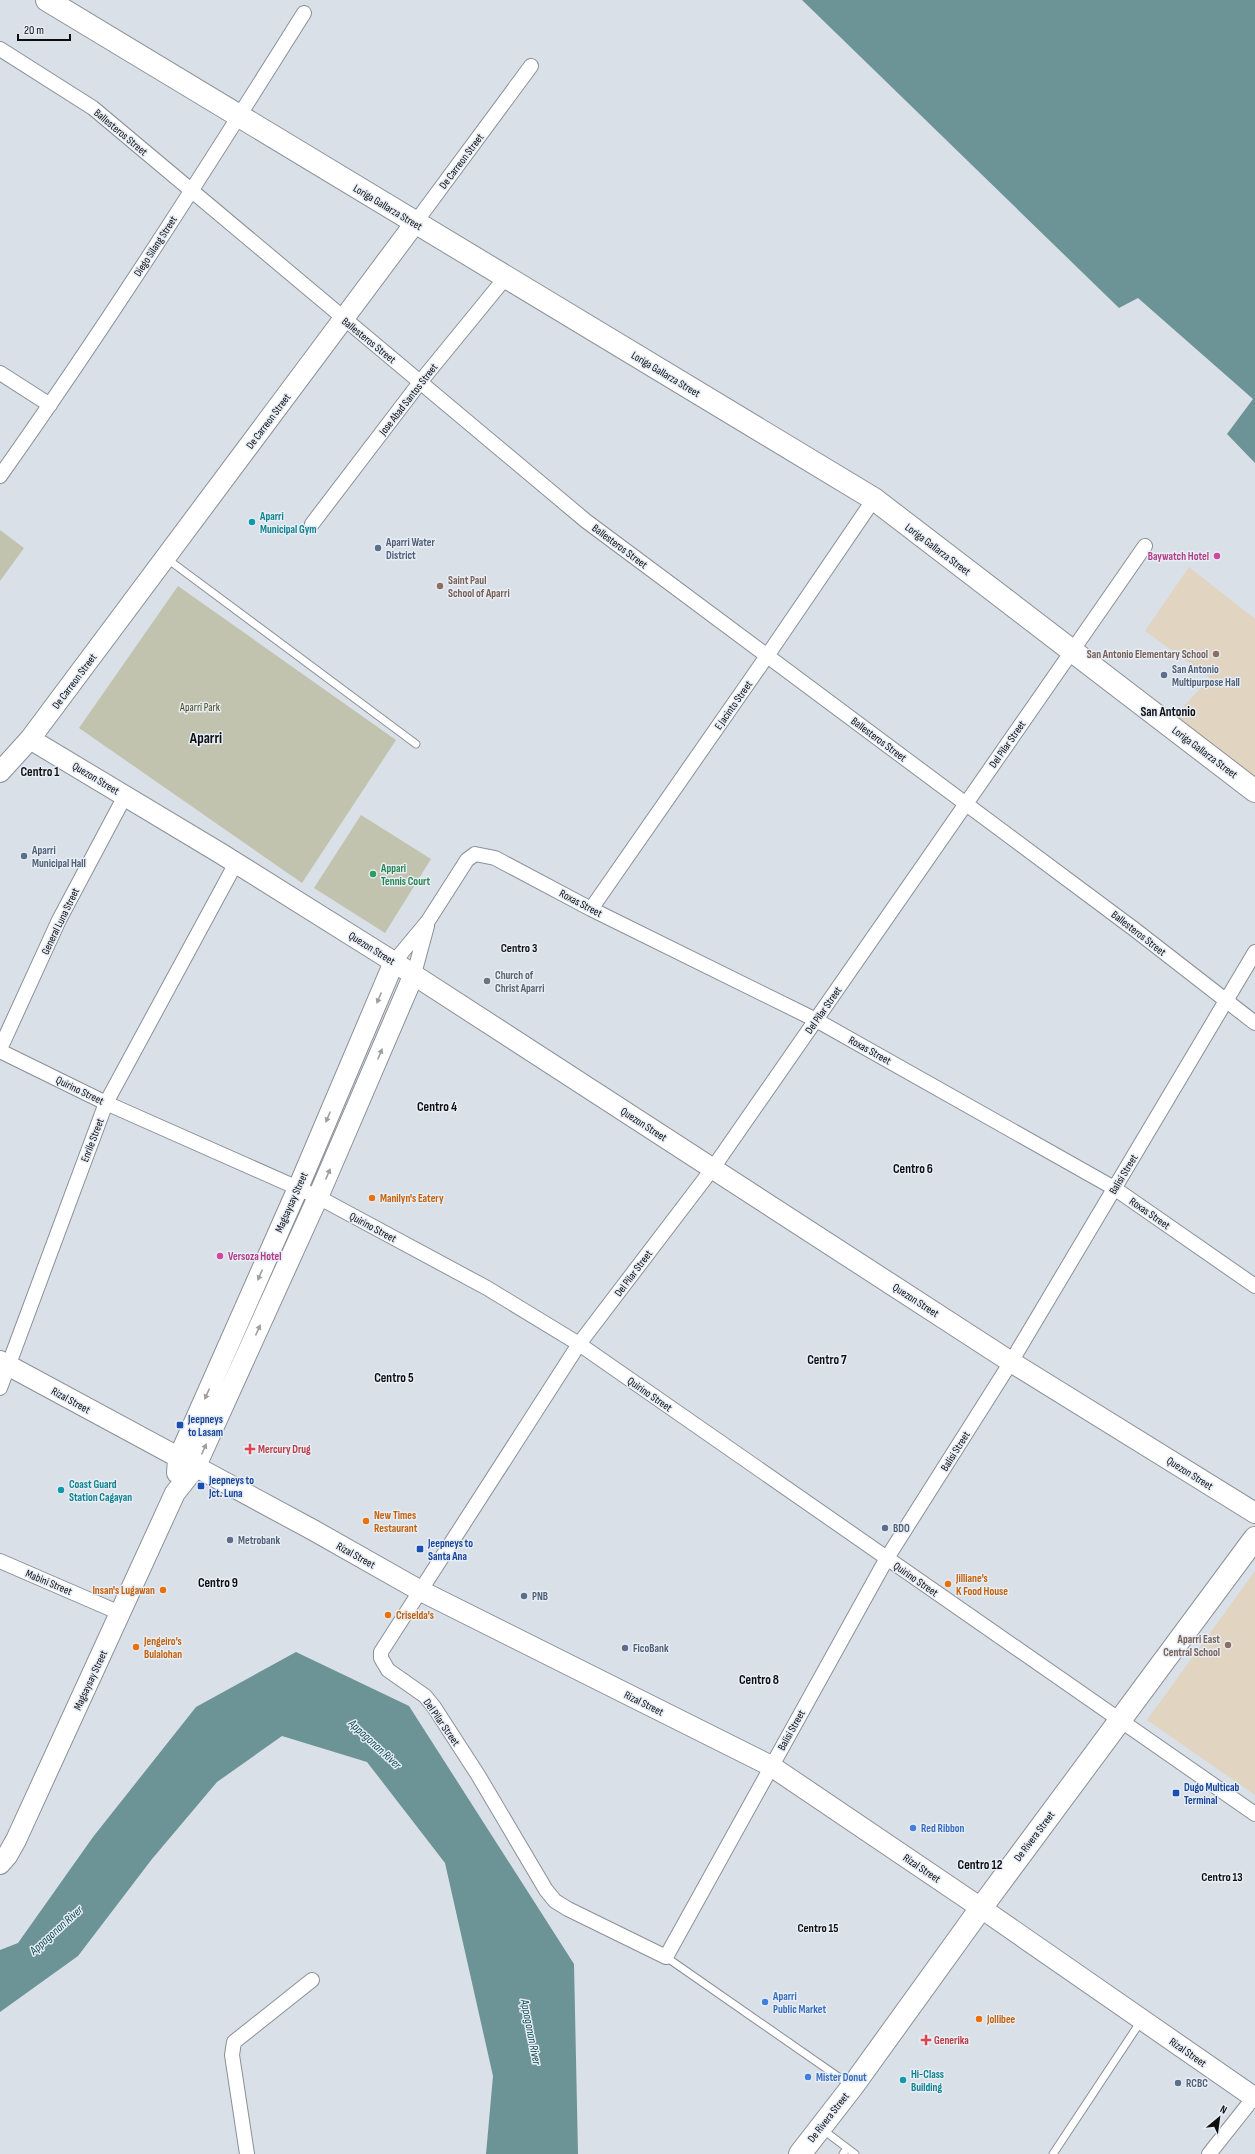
<svg xmlns="http://www.w3.org/2000/svg" width="1255" height="2154" font-family="'Sofia Sans Condensed',sans-serif">
<style>
.education{fill:#e1d4c0}
.green{fill:#c1c3af}
.water{fill:#6c9396}
.lines{fill:none;stroke-linecap:round;stroke-linejoin:round}
.lane-casing{stroke:#8b9097;stroke-width:9}
.street-casing{stroke:#8b9097;stroke-width:16}
.secondary-casing{stroke:#8b9097;stroke-width:22}
.primary-casing{stroke:#8b9097;stroke-width:24}
.lane{stroke:#fff;stroke-width:7}
.street{stroke:#fff;stroke-width:14}
.secondary{stroke:#fff;stroke-width:20}
.primary{stroke:#fff;stroke-width:22}
.oneway{fill:#9e9fa0}
.culture-dot{fill:#0f9aa8;stroke:#e7edf5;stroke-width:1.5}
.service-dot{fill:#5c6f8a;stroke:#e7edf5;stroke-width:1.5}
.hotel-dot{fill:#d1479c;stroke:#e7edf5;stroke-width:1.5}
.education-dot{fill:#8d6e63;stroke:#e7edf5;stroke-width:1.5}
.leisure-dot{fill:#2e9e5b;stroke:#e7edf5;stroke-width:1.5}
.worship-dot{fill:#6b7280;stroke:#e7edf5;stroke-width:1.5}
.food-dot{fill:#e8710a;stroke:#e7edf5;stroke-width:1.5}
.transit-dot{fill:#1a4fb4;stroke:#e7edf5;stroke-width:1.5}
.health-dot{fill:#e0444e;stroke:#e7edf5;stroke-width:1.5}
.shop-dot{fill:#3f7fe0;stroke:#e7edf5;stroke-width:1.5}
.labels{text-anchor:middle;stroke-width:3;stroke-linejoin:round;paint-order:stroke}
.street-label{font-size:11px;fill:#0d0e11;stroke:#e7edf5}
.culture-label{font-size:11px;font-weight:bold;fill:#0d838f;stroke:#e7edf5;text-anchor:start}
.service-label{font-size:11px;font-weight:bold;fill:#4e5e75;stroke:#e7edf5;text-anchor:start}
.hotel-label{font-size:11px;font-weight:bold;fill:#b23c85;stroke:#e7edf5;text-anchor:end}
.education-label{font-size:11px;font-weight:bold;fill:#785e54;stroke:#e7edf5;text-anchor:end}
.park-label{font-size:11px;fill:#474a16;stroke:#e7edf5}
.leisure-label{font-size:11px;font-weight:bold;fill:#27864d;stroke:#e7edf5;text-anchor:start}
.worship-label{font-size:11px;font-weight:bold;fill:#5b616d;stroke:#e7edf5;text-anchor:start}
.food-label{font-size:11px;font-weight:bold;fill:#c56008;stroke:#e7edf5;text-anchor:start}
.transit-label{font-size:11px;font-weight:bold;fill:#164399;stroke:#e7edf5;text-anchor:start}
.health-label{font-size:11px;font-weight:bold;fill:#be3a42;stroke:#e7edf5;text-anchor:start}
.shop-label{font-size:11px;font-weight:bold;fill:#366cbe;stroke:#e7edf5;text-anchor:start}
.neighbourhood-label{font-size:12px;font-weight:bold;fill:#0d0e11;stroke:#e7edf5}
.water-label{font-size:12px;font-style:italic;fill:#0c494d;stroke:#e7edf5}
.quarter-label{font-size:13px;font-weight:bold;fill:#0d0e11;stroke:#e7edf5}
.district-label{font-size:15px;font-weight:bold;fill:#0d0e11;stroke:#e7edf5}
</style>
<rect width="100%" height="100%" fill="#dae0e8"/>
<!-- education -->
<path class="education" d="M1189 567 1255 619V778L1175 716 1210 678 1145 631Z
M1255 1571V1795L1147 1720Z"/>
<!-- green -->
<path class="green" d="M0 530 24 548 0 581Z
M178 586 396 740 302 883 79 728Z
M361 815 431 859 385 933 314 888Z"/>
<!-- water -->
<path class="water" d="M802 0H1255V463L1227 434 1253 399 1138 298 1119 308Z
M296 1652 409 1706 574 1964 578 2154H486L493 2076 445 1863 367 1762 282 1736 217 1782 152 1859 78 1956 0 2012V1950L18 1943 93 1837 196 1707Z"/>
<g class="lines">
<!-- lane casing -->
<g class="lane-casing">
<path id="lane" d="M166 558 416 744
M666 1957 850 2085
M822 2129 847 2148 843 2154
M847 2148 855 2154
M1053 2154 1141 2021"/>
</g>
<!-- street casing -->
<g class="street-casing">
<path id="street" d="M0 49 93 108 586 521 1134 929 1255 1023
M415 223 531 66
M0 373 50 405
M0 476C107 325 206 169 304 13
M312 524 421 381 506 277
M1145 546 713 1168 579 1344 381 1652V1658L388 1670 425 1696 434 1707 478 1775 546 1890 555 1901 568 1909 666 1957 887 1558 1011 1362 1255 952
M591 909 767 656 874 499
M394 962 428 921 467 860 475 854 495 858 591 909 816 1020 1114 1188 1255 1286
M414 974 427 926
M0 1049 59 920 125 796
M0 1051 106 1103 318 1197 487 1288 579 1344 1255 1814
M0 1388 106 1103 236 863
M0 1561 120 1613
M247 2154 232 2055 234 2042 312 1980
M1209 2154 1255 2096"/>
</g>
<!-- secondary casing -->
<g class="secondary-casing">
<path id="secondary" d="M30 739 220 853 394 962 1011 1362 1255 1513
M0 772 30 739 415 223
M0 1361 313 1530 419 1590 771 1766 981 1908 1255 2098
M177 1473 178 1459 298 1188 394 962
M0 1864 7 1856 16 1840 175 1493 195 1468 318 1197 414 974"/>
</g>
<!-- primary casing -->
<g class="primary-casing">
<path id="primary" d="M47 0 874 499 1255 791
M800 2154 852 2087 981 1908 1255 1538"/>
</g>
<!-- lane -->
<use href="#lane" class="lane"/>
<!-- street -->
<use href="#street" class="street"/>
<!-- secondary -->
<use href="#secondary" class="secondary"/>
<!-- primary -->
<use href="#primary" class="primary"/>
</g>
<!-- one-way arrows -->
<defs><path id="oneway-solid" d="M-6-.8H1V-3.2L6.5 0L1 3.2V.8H-6Z"/></defs>
<g class="oneway">
<use href="#oneway-solid" transform="translate(379 998) rotate(113)"/>
<use href="#oneway-solid" transform="translate(380 1054) rotate(-67)"/>
<use href="#oneway-solid" transform="translate(328 1117) rotate(113)"/>
<use href="#oneway-solid" transform="translate(328 1174) rotate(-67)"/>
<use href="#oneway-solid" transform="translate(260 1275) rotate(114)"/>
<use href="#oneway-solid" transform="translate(258 1330) rotate(-66)"/>
<use href="#oneway-solid" transform="translate(207 1394) rotate(114)"/>
<use href="#oneway-solid" transform="translate(204 1449) rotate(-66)"/>
</g>
<!-- markers -->
<g class="culture-dot">
<circle cx="252" cy="522" r="4"/>
<circle cx="61" cy="1490" r="4"/>
<circle cx="903" cy="2080" r="4"/>
</g>
<g class="service-dot">
<circle cx="378" cy="548" r="4"/>
<circle cx="1164" cy="675" r="4"/>
<circle cx="24" cy="856" r="4"/>
<circle cx="885" cy="1528" r="4"/>
<circle cx="230" cy="1540" r="4"/>
<circle cx="524" cy="1596" r="4"/>
<circle cx="625" cy="1648" r="4"/>
<circle cx="1178" cy="2083" r="4"/>
</g>
<g class="hotel-dot">
<circle cx="1217" cy="556" r="4"/>
<circle cx="220" cy="1256" r="4"/>
</g>
<g class="education-dot">
<circle cx="440" cy="586" r="4"/>
<circle cx="1216" cy="654" r="4"/>
<circle cx="1228" cy="1645" r="4"/>
</g>
<circle class="leisure-dot" cx="373" cy="874" r="4"/>
<circle class="worship-dot" cx="487" cy="981" r="4"/>
<g class="food-dot">
<circle cx="372" cy="1198" r="4"/>
<circle cx="366" cy="1521" r="4"/>
<circle cx="948" cy="1584" r="4"/>
<circle cx="163" cy="1590" r="4"/>
<circle cx="388" cy="1615" r="4"/>
<circle cx="136" cy="1647" r="4"/>
<circle cx="979" cy="2019" r="4"/>
</g>
<g class="transit-dot">
<rect x="176" y="1421" width="8" height="8" rx="2"/>
<rect x="197" y="1482" width="8" height="8" rx="2"/>
<rect x="416" y="1545" width="8" height="8" rx="2"/>
<rect x="1172" y="1789" width="8" height="8" rx="2"/>
</g>
<g class="health-dot">
<path d="M248 1443h4v4h4v4h-4v4h-4v-4h-4v-4h4z"/>
<path d="M924 2034h4v4h4v4h-4v4h-4v-4h-4v-4h4z"/>
</g>
<g class="shop-dot">
<circle cx="913" cy="1828" r="4"/>
<circle cx="765" cy="2002" r="4"/>
<circle cx="808" cy="2077" r="4"/>
</g>
<g class="labels">
<!-- street labels -->
<g class="street-label">
<text transform="translate(121 132) rotate(40)" y="4">Ballesteros Street</text>
<text transform="translate(461 161) rotate(-53)" y="4">De Carreon Street</text>
<text transform="translate(388 207) rotate(31)" y="4">Loriga Gallarza Street</text>
<text transform="translate(155 246) rotate(-57)" y="4">Diego Silang Street</text>
<text transform="translate(369 340) rotate(39)" y="4">Ballesteros Street</text>
<text transform="translate(666 374) rotate(31)" y="4">Loriga Gallarza Street</text>
<text transform="translate(408 399) rotate(-52)" y="4">Jose Abad Santos Street</text>
<text transform="translate(268 421) rotate(-53)" y="4">De Carreon Street</text>
<text transform="translate(620 546) rotate(37)" y="4">Ballesteros Street</text>
<text transform="translate(938 549) rotate(37)" y="4">Loriga Gallarza Street</text>
<text transform="translate(74 681) rotate(-53)" y="4">De Carreon Street</text>
<text transform="translate(733 705) rotate(-55)" y="4">E Jacinto Street</text>
<text transform="translate(879 739) rotate(37)" y="4">Ballesteros Street</text>
<text transform="translate(1007 744) rotate(-55)" y="4">Del Pilar Street</text>
<text transform="translate(1205 752) rotate(37)" y="4">Loriga Gallarza Street</text>
<text transform="translate(96 778) rotate(31)" y="4">Quezon Street</text>
<text transform="translate(581 903) rotate(28)" y="4">Roxas Street</text>
<text transform="translate(60 921) rotate(-64)" y="4">General Luna Street</text>
<text transform="translate(1139 933) rotate(38)" y="4">Ballesteros Street</text>
<text transform="translate(372 948) rotate(32)" y="4">Quezon Street</text>
<text transform="translate(823 1010) rotate(-55)" y="4">Del Pilar Street</text>
<text transform="translate(870 1050) rotate(29)" y="4">Roxas Street</text>
<text transform="translate(80 1090) rotate(26)" y="4">Quirino Street</text>
<text transform="translate(644 1124) rotate(33)" y="4">Quezon Street</text>
<text transform="translate(92 1140) rotate(-69)" y="4">Enrile Street</text>
<text transform="translate(1123 1174) rotate(-59)" y="4">Balisi Street</text>
<text transform="translate(291 1202) rotate(-66)" y="4">Magsaysay Street</text>
<text transform="translate(1150 1213) rotate(35)" y="4">Roxas Street</text>
<text transform="translate(373 1227) rotate(28)" y="4">Quirino Street</text>
<text transform="translate(633 1273) rotate(-53)" y="4">Del Pilar Street</text>
<text transform="translate(916 1300) rotate(33)" y="4">Quezon Street</text>
<text transform="translate(650 1394) rotate(35)" y="4">Quirino Street</text>
<text transform="translate(71 1400) rotate(29)" y="4">Rizal Street</text>
<text transform="translate(955 1451) rotate(-58)" y="4">Balisi Street</text>
<text transform="translate(1190 1473) rotate(32)" y="4">Quezon Street</text>
<text transform="translate(356 1555) rotate(29)" y="4">Rizal Street</text>
<text transform="translate(916 1579) rotate(35)" y="4">Quirino Street</text>
<text transform="translate(49 1582) rotate(23)" y="4">Mabini Street</text>
<text transform="translate(90 1680) rotate(-65)" y="4">Magsaysay Street</text>
<text transform="translate(644 1703) rotate(26)" y="4">Rizal Street</text>
<text transform="translate(442 1722) rotate(55)" y="4">Del Pilar Street</text>
<text transform="translate(791 1730) rotate(-61)" y="4">Balisi Street</text>
<text transform="translate(1034 1836) rotate(-53)" y="4">De Rivera Street</text>
<text transform="translate(922 1868) rotate(34)" y="4">Rizal Street</text>
<text transform="translate(1188 2052) rotate(35)" y="4">Rizal Street</text>
<text transform="translate(828 2117) rotate(-52)" y="4">De Rivera Street</text>
</g>
<!-- culture labels -->
<g class="culture-label">
<text x="260" y="520">Aparri<tspan x="260" dy="13">Municipal Gym</tspan></text>
<text x="69" y="1488">Coast Guard<tspan x="69" dy="13">Station Cagayan</tspan></text>
<text x="911" y="2078">Hi-Class<tspan x="911" dy="13">Building</tspan></text>
</g>
<!-- service labels -->
<g class="service-label">
<text x="386" y="546">Aparri Water<tspan x="386" dy="13">District</tspan></text>
<text x="1172" y="673">San Antonio<tspan x="1172" dy="13">Multipurpose Hall</tspan></text>
<text x="32" y="854">Aparri<tspan x="32" dy="13">Municipal Hall</tspan></text>
<text x="893" y="1532">BDO</text>
<text x="238" y="1544">Metrobank</text>
<text x="532" y="1600">PNB</text>
<text x="633" y="1652">FicoBank</text>
<text x="1186" y="2087">RCBC</text>
</g>
<!-- hotel labels -->
<g class="hotel-label">
<text x="1209" y="560">Baywatch Hotel</text>
<text x="228" y="1260" text-anchor="start">Versoza Hotel</text>
</g>
<!-- education labels -->
<g class="education-label">
<text x="448" y="584" text-anchor="start">Saint Paul<tspan x="448" dy="13">School of Aparri</tspan></text>
<text x="1208" y="658">San Antonio Elementary School</text>
<text x="1220" y="1643">Aparri East<tspan x="1220" dy="13">Central School</tspan></text>
</g>
<!-- park labels -->
<g class="park-label">
<text x="200" y="711">Aparri Park</text>
</g>
<!-- leisure labels -->
<g class="leisure-label">
<text x="381" y="872">Appari<tspan x="381" dy="13">Tennis Court</tspan></text>
</g>
<!-- worship labels -->
<g class="worship-label">
<text x="495" y="979">Church of<tspan x="495" dy="13">Christ Aparri</tspan></text>
</g>
<!-- food labels -->
<g class="food-label">
<text x="380" y="1202">Manilyn's Eatery</text>
<text x="374" y="1519">New Times<tspan x="374" dy="13">Restaurant</tspan></text>
<text x="956" y="1582">Jilliane's<tspan x="956" dy="13">K Food House</tspan></text>
<text x="155" y="1594" text-anchor="end">Insan's Lugawan</text>
<text x="396" y="1619">Criselda's</text>
<text x="144" y="1645">Jengeiro's<tspan x="144" dy="13">Bulalohan</tspan></text>
<text x="987" y="2023">Jollibee</text>
</g>
<!-- transit labels -->
<g class="transit-label">
<text x="188" y="1423">Jeepneys<tspan x="188" dy="13">to Lasam</tspan></text>
<text x="209" y="1484">Jeepneys to<tspan x="209" dy="13">Jct. Luna</tspan></text>
<text x="428" y="1547">Jeepneys to<tspan x="428" dy="13">Santa Ana</tspan></text>
<text x="1184" y="1791">Dugo Multicab<tspan x="1184" dy="13">Terminal</tspan></text>
</g>
<!-- health labels -->
<g class="health-label">
<text x="258" y="1453">Mercury Drug</text>
<text x="934" y="2044">Generika</text>
</g>
<!-- shop labels -->
<g class="shop-label">
<text x="921" y="1832">Red Ribbon</text>
<text x="773" y="2000">Aparri<tspan x="773" dy="13">Public Market</tspan></text>
<text x="816" y="2081">Mister Donut</text>
</g>
<!-- neighbourhood labels -->
<g class="neighbourhood-label">
<text x="519" y="952">Centro 3</text>
<text x="1222" y="1881">Centro 13</text>
<text x="818" y="1932">Centro 15</text>
</g>
<!-- water labels -->
<g class="water-label">
<text transform="translate(375 1744) rotate(43)" y="4">Appagonan River</text>
<text transform="translate(56 1930) rotate(-42)" y="4">Appagonan River</text>
<text transform="translate(531 2032) rotate(79)" y="4">Appagonan River</text>
</g>
<!-- quarter labels -->
<g class="quarter-label">
<text x="1168" y="716">San Antonio</text>
<text x="40" y="776">Centro 1</text>
<text x="437" y="1111">Centro 4</text>
<text x="913" y="1173">Centro 6</text>
<text x="827" y="1364">Centro 7</text>
<text x="394" y="1382">Centro 5</text>
<text x="218" y="1587">Centro 9</text>
<text x="759" y="1684">Centro 8</text>
<text x="980" y="1869">Centro 12</text>
</g>
<!-- district labels -->
<g class="district-label">
<text x="206" y="743">Aparri</text>
</g>
</g>
<!-- north arrow -->
<g transform="translate(1219 2118) rotate(29)" stroke="#e7edf5" stroke-width="3" paint-order="stroke">
<path d="M0-3L7 15L0 10L-7 15Z" fill="#0d0e11"/>
<text y="-6" font-size="11" font-weight="bold" text-anchor="middle" fill="#0d0e11">N</text>
</g>
<!-- scale -->
<path d="M18 34v6h52v-6" fill="none" stroke="#0d0e11" stroke-width="2"/>
<text x="24" y="34" font-size="12" fill="#0d0e11" stroke="#e7edf5" stroke-width="3" paint-order="stroke">20 m</text>
</svg>
